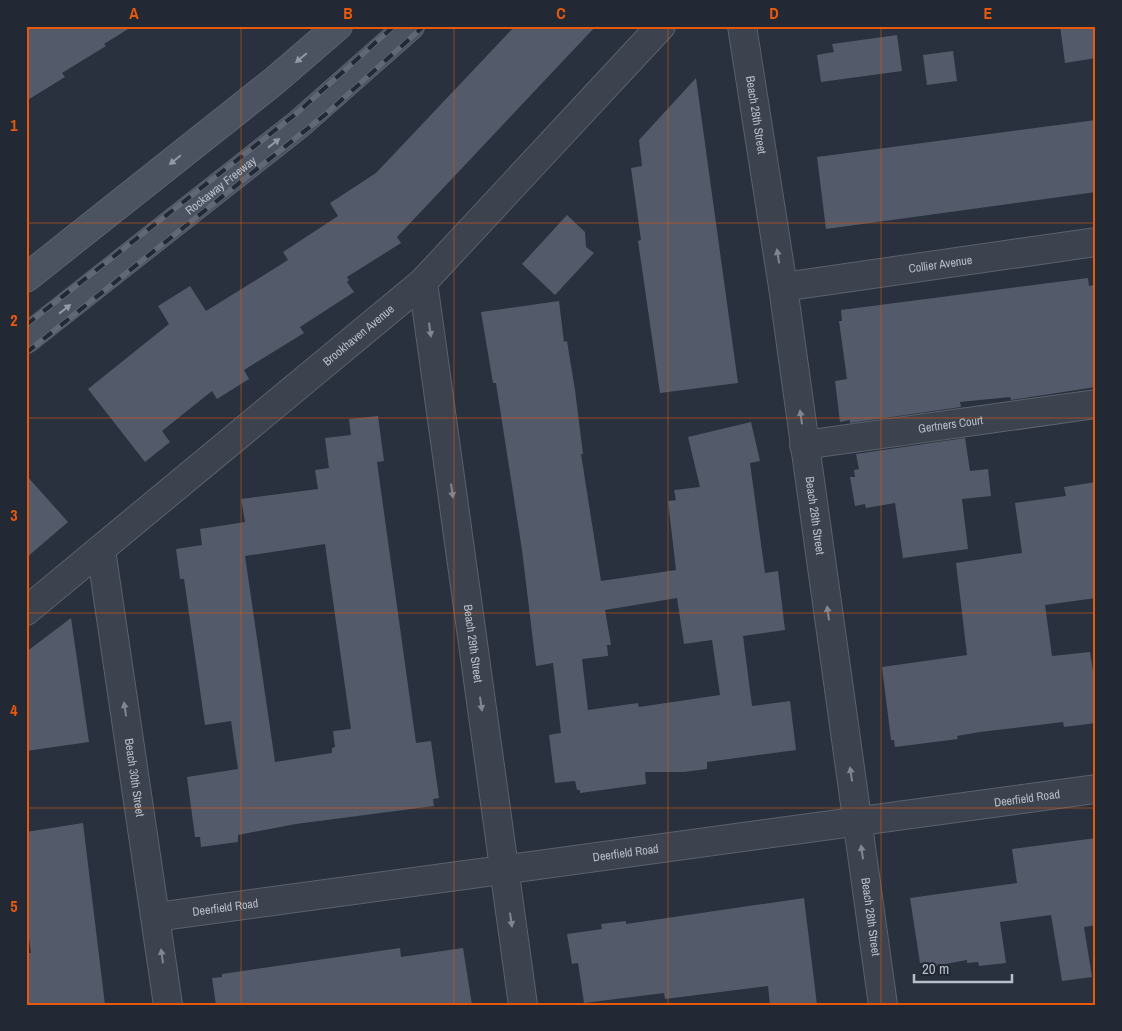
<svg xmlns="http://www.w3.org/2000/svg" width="1122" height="1031" font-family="'Archivo Narrow',sans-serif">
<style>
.building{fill:#535a69;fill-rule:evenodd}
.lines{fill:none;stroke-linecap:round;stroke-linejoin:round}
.street-casing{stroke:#5b616c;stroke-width:30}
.secondary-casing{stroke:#5b616c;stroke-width:30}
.street{stroke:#3d434e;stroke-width:28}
.secondary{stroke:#4b5361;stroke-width:28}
.rail-casing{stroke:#606775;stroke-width:5.5}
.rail{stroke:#222834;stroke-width:4;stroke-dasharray:11;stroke-linecap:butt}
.oneway{fill:#9299a5}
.oneway2{fill:#818792}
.grid{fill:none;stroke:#e8590c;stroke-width:1;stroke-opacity:0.55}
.labels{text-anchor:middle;stroke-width:4;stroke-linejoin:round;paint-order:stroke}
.street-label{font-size:12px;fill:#b9bfc9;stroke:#222834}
.neatline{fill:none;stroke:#e8590c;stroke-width:2}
.grid-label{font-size:16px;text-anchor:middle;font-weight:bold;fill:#e8590c}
</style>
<rect width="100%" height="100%" fill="#29313e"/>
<!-- building -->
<path class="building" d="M26 26H133L104 44 106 46 62 73 65 77 26 101Z
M515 26H596L397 237 401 243 347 277 349 280 347 282 354 292 300 327 304 333 244 370 249 379 217 399 212 391 162 431 170 442 145 462 88 389 169 324 158 306 190 286 206 311 288 260 283 252 338 216 330 203 376 173Z
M1060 26H1096V58L1065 63Z
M897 35 902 71 821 82 817 55 834 52 832 44Z
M953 51 957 81 927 85 923 55Z
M696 78 738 383 660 393 638 241 641 240 631 168 642 166 639 140Z
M1096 120V192L826 229 817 157Z
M567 215 585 232 586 247 594 253 555 295 522 264Z
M1088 278 1089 286 1093 285 1096 308V387L1011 400 1010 397 960 402 961 407 850 423V420L840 422 835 381 847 379 839 321H842L841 310Z
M559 301 564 342 567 341 575 390 583 454H581L601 581 676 570 668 501 676 500 674 490 700 487 688 437 751 422 760 461 750 463 765 573 778 571 785 630 743 636 752 706 790 701 796 750 707 762V769L684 772H645L646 784 580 793V790H577L575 781 555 783 549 735 561 733 553 663 536 666 522 550 496 383H493L481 312ZM677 598 684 644 712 640 720 695 639 707 638 703 588 710 582 659 608 656 607 645H611L605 610Z
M378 416 384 461 377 462 416 743 431 741 439 798 433 799 434 806 296 824 238 835V842L201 847 200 837H195L187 777 238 769 231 721 205 725 184 579H180L176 549 202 545 200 529 245 522 241 499 318 489 315 470 329 468 325 438 351 435 349 419ZM325 544 351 729 333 731 335 747 332 748V753L275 762 245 556Z
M965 438 970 471 988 469 991 496 962 499 968 549 903 558 895 503 866 508 865 504 855 506 850 477H855L854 470 859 469 856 454Z
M26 475 68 522 26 558Z
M1096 482V598L1045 605 1052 656 1090 652 1096 690V723L1064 727 1063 722 980 732 957 736 958 739 895 747 894 740H891L882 667 967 655 956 563 1022 553 1015 503 1066 496 1064 487Z
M71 618 89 742 26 751V652Z
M83 823 105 1005H26V953H31L26 917V832Z
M1096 838V925L1084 927 1092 977 1062 981 1051 915 1000 922 1006 963 979 966 978 962 967 963V960L929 967V962L920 963 910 898 1017 883 1012 849Z
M804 898 817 1005H770L768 986 665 999 664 993 584 1003 578 963 572 964 567 934 602 929 601 924 626 921V924Z
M400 948 401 957 463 948 472 1005H216L212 978 222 977V974Z"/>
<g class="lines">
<!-- street casing -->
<g class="street-casing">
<g id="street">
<path id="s1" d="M742 26 783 287 883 1005"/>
<path id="s2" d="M423 282 523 1005"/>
<path id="s3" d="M783 287 1096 242"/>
<path id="s4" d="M804 445 1096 404"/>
<path id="s5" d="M101 550 168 1005"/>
<path id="s6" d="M26 611 423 282 661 26"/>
<path id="s7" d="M156 917 1096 789"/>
</g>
</g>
<!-- secondary casing -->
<g class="secondary-casing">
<g id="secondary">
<path d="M26 278 273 82 338 26"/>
<path id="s8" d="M26 339 299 124 410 26"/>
</g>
</g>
<!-- street -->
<use href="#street" class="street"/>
<!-- secondary -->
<use href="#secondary" class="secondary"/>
<!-- rail casing -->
<g class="rail-casing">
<path id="rail" d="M26 325 297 113 394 26
M26 353 326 114 424 26"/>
</g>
<!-- rail -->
<use href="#rail" class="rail"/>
</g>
<!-- one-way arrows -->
<defs><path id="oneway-solid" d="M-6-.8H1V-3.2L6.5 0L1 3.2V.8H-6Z" transform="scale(1.25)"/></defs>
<g class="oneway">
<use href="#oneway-solid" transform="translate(301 58) rotate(140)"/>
<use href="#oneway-solid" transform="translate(274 143) rotate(-38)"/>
<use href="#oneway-solid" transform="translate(175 160) rotate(141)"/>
<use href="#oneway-solid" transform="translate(65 309) rotate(-38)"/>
</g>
<g class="oneway2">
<use href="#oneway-solid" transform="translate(778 256) rotate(-99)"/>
<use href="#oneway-solid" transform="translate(430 330) rotate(82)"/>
<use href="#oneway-solid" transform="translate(801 417) rotate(-98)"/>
<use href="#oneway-solid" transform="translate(452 491) rotate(82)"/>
<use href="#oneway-solid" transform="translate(828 613) rotate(-98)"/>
<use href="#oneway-solid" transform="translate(481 704) rotate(82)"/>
<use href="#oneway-solid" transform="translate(125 709) rotate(-99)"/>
<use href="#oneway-solid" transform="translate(851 774) rotate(-98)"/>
<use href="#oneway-solid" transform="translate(862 852) rotate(-98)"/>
<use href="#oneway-solid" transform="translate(511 920) rotate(82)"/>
<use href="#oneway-solid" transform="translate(162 956) rotate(-98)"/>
</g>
<!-- grid -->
<path class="grid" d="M241 26V1005M454 26V1005M668 26V1005M881 26V1005M26 223H1096M26 418H1096M26 613H1096M26 808H1096"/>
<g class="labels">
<!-- street labels -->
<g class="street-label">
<text dy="4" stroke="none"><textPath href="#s1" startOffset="90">Beach 28th Street</textPath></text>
<text dy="4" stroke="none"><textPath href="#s8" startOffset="248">Rockaway Freeway</textPath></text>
<text dy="4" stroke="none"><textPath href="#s3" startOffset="159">Collier Avenue</textPath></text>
<text dy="4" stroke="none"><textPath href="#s6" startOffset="432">Brookhaven Avenue</textPath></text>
<text dy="4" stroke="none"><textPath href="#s4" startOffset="148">Gertners Court</textPath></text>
<text dy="4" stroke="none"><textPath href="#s1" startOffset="495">Beach 28th Street</textPath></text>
<text dy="4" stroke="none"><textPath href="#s2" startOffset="365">Beach 29th Street</textPath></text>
<text dy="4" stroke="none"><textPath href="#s5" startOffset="230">Beach 30th Street</textPath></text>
<text dy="4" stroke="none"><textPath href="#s7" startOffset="879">Deerfield Road</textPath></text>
<text dy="4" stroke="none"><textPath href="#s7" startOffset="474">Deerfield Road</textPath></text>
<text dy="4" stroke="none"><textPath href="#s7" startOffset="70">Deerfield Road</textPath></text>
<text dy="4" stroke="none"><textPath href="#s1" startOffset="900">Beach 28th Street</textPath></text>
</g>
</g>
<!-- border -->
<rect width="1122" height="1031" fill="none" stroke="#222834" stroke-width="55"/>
<!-- scale -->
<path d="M914 974v8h98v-8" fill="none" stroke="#b9bfc9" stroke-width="2.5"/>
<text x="922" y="974" font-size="15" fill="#b9bfc9" stroke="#222834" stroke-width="4" paint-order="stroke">20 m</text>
<rect x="28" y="28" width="1066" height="976" class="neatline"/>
<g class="grid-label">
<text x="134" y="19">A</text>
<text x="348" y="19">B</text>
<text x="561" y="19">C</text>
<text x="774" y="19">D</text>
<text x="988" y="19">E</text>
<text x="14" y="131">1</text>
<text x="14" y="326">2</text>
<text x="14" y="521">3</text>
<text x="14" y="716">4</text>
<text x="14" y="912">5</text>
</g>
</svg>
